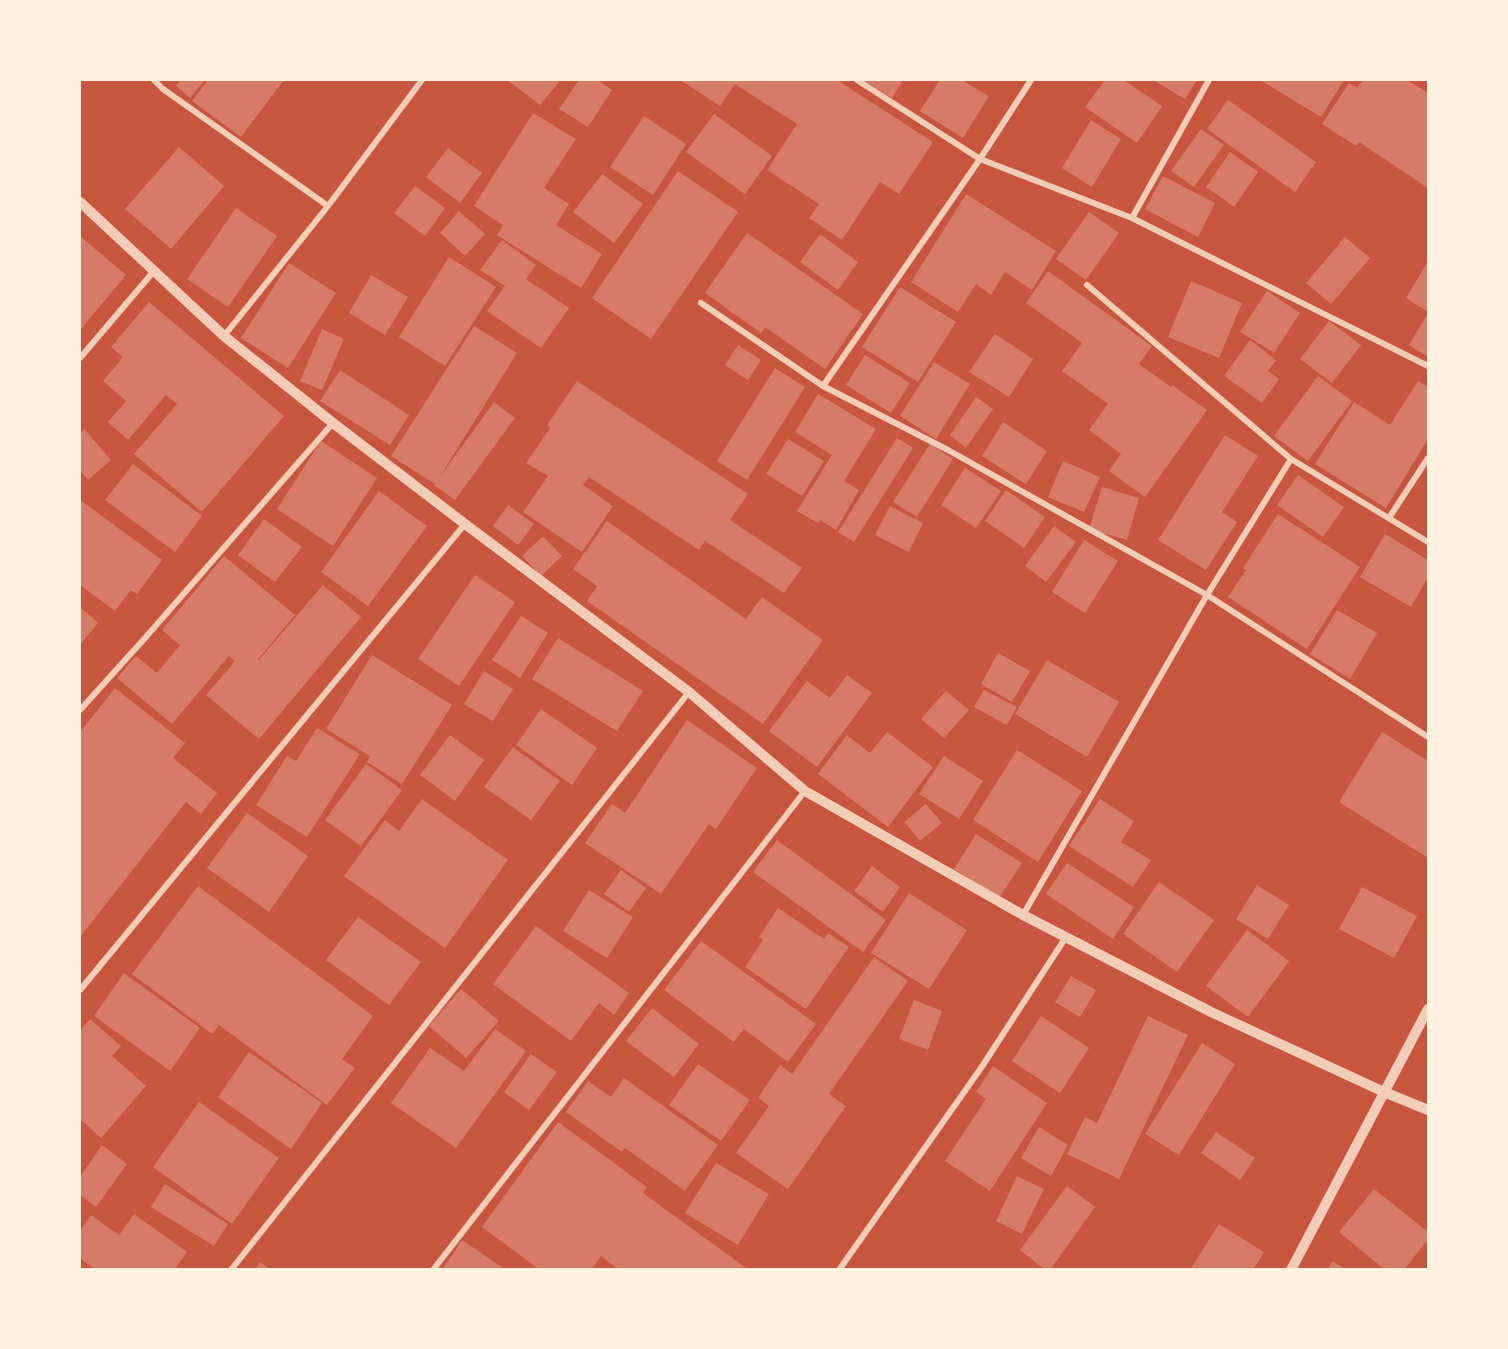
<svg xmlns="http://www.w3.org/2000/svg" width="1508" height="1349" font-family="'Exo 2',sans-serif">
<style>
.building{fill:#d67c66}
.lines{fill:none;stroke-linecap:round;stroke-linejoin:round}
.minor{stroke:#f1ccb7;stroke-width:6}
.tertiary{stroke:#f1ccb7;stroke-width:10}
</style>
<rect width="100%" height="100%" fill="#c8553d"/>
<!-- building -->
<path class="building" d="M181 80H205L190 98 176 86Z
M208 80H284L241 137 192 101Z
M507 80H556L559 82 540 105Z
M579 80H597L612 90 588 127 559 109Z
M680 80H837L933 142 899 194 880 182 842 240 809 218 819 204 767 170 797 124 735 84 720 106Z
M863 80H903L892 98Z
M940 80H962L989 96 963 138 920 111Z
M1105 80H1124L1162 106 1137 143 1085 107Z
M1153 80H1197L1185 99Z
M1260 80H1344L1321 117Z
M1363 80H1407L1428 93V188L1359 142 1356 146 1322 124 1349 83 1357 88Z
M1228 100 1316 162 1295 192 1207 129Z
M533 113 576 139 544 188 569 204 556 225 602 254 581 288 497 235 503 225 474 206Z
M714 114 772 156 745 194 686 152Z
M644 116 686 144 653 195 610 167Z
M1091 120 1121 139 1092 187 1062 168Z
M1201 129 1224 145 1194 187 1171 171Z
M179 147 224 186 171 249 125 209Z
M448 148 482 173 460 203 426 177Z
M1230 152 1258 172 1234 207 1206 187Z
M678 171 738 212 651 339 592 298Z
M602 174 643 204 614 243 573 212Z
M1163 176 1215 203 1198 237 1145 209Z
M415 186 445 208 425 236 394 213Z
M966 194 1056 251 1032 290 1005 272 991 295 976 284 958 312 911 282Z
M236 208 277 236 228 307 187 279Z
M459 211 485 234 465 256 440 233Z
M1089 212 1119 233 1086 280 1056 259Z
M747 233 863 314 825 369 765 327 761 333 705 293Z
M820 234 858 262 838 290 800 262Z
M80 236 126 275 80 330Z
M1345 237 1370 258 1331 304 1306 283Z
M502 240 536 265 526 279 569 308 541 348 487 311 505 286 480 270Z
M449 257 496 287 445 366 399 337Z
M1428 261V312L1406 298Z
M289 263 336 293 288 368 241 338Z
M1048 271 1152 346 1139 364 1171 387 1172 385 1207 410 1145 497 1109 471 1121 454 1089 430 1108 404 1062 371 1082 343 1026 303Z
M371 275 408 297 385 335 349 313Z
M1191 281 1242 303 1219 358 1168 337Z
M900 287 956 322 918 382 862 347Z
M1267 291 1300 313 1274 353 1240 332Z
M149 302 284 416 202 512 134 454 177 404 166 395 128 440 108 422 126 401 103 381 123 357 111 347Z
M1428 313V357L1409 345Z
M1329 321 1361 345 1332 383 1300 359Z
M474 326 517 353 439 478 494 402 515 418 455 500 434 485 435 484 391 456Z
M322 329 344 339 322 390 300 381Z
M995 334 1033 359 1009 397 969 372Z
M1250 340 1276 360 1268 371 1279 379 1262 403 1224 376Z
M738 345 761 360 748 380 725 365Z
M865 355 910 383 891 413 846 385Z
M934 362 970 384 936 439 900 416Z
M775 368 805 387 747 480 717 461Z
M340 370 409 415 390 445 320 401Z
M1318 376 1352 401 1308 461 1274 436Z
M577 381 748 494 730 520 802 568 784 593 705 541 699 550 589 477 583 485 613 506 582 552 523 512 548 476 526 463 550 428 547 425Z
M1418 381 1428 387V439L1386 508 1315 464 1354 402 1390 425Z
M818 394 876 429 844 481 859 490 836 530 820 520 818 523 797 511 832 455 795 432Z
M976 397 993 409 966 448 950 435Z
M1003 422 1047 451 1026 484 982 456Z
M84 429 111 460 88 480 80 470V433Z
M1225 435 1258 456 1222 512 1237 522 1206 570 1158 540Z
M897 438 913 448 854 542 838 532Z
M788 439 824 461 802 496 766 474Z
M321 441 377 478 333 546 277 509Z
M930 444 953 459 917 517 893 502Z
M1063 461 1100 477 1084 512 1048 497Z
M133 464 202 516 175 552 105 500Z
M965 468 1001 491 976 528 941 505Z
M1298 475 1344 507 1323 537 1277 505Z
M1102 487 1139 498 1127 540 1089 529Z
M1006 490 1045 517 1024 548 985 521Z
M379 491 427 526 368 606 321 572Z
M80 500 162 560 137 594 131 590 115 611 80 585Z
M508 505 534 524 518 545 493 526Z
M890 506 923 523 909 552 875 535Z
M1278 514 1360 567 1307 649 1228 597 1246 570 1243 568Z
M264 519 302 547 275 582 238 555Z
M607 521 746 619 762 597 823 640 763 724 587 601 597 586 573 569Z
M1054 526 1076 542 1046 582 1025 566Z
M1385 534 1428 560V577L1411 607 1360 577Z
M543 536 562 556 541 576 522 556Z
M1084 540 1118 561 1085 613 1052 592Z
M224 556 295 615 258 659 259 660 323 585 361 617 259 739 206 695 235 661 229 656 172 724 117 678 136 656 157 673 180 645 162 630Z
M475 575 515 602 459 686 418 659Z
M80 607 98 623 80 645Z
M1337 610 1377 633 1350 679 1310 654Z
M521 616 548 633 520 678 492 660Z
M558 638 643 691 617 731 532 679Z
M998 653 1030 671 1012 702 981 684Z
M372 655 452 705 402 784 367 762 370 756 326 729Z
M1047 660 1119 702 1087 757 1015 714Z
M484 671 513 689 493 721 464 704Z
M847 675 872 693 817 767 769 731 807 681 830 698Z
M115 688 185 743 173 758 217 793 201 814 186 802 80 937V730L81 731Z
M984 690 1017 707 1007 725 974 707Z
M946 691 969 710 944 738 921 719Z
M541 709 597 748 572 785 516 745Z
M687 720 757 768 716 829 709 824 661 894 585 843 612 804 625 813Z
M317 728 360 754 307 837 256 805 287 756 296 761Z
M887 732 933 767 888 827 818 774 847 735 870 753Z
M1382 732 1428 761V858L1339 802Z
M450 735 484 760 455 801 420 775Z
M513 747 560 781 531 820 484 787Z
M1017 750 1082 791 1038 862 973 820Z
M944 756 983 781 959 819 919 794Z
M366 764 402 790 361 846 325 820Z
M422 799 508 860 445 948 344 876 385 820 399 831Z
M1100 799 1134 821 1121 842 1151 860 1133 887 1069 846Z
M926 804 942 823 920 841 904 822Z
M247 813 308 856 269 912 207 868Z
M976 834 1022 863 999 898 954 869Z
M777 840 886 920 863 952 753 872Z
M1067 863 1134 907 1113 939 1046 894Z
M872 866 900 887 883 912 854 891Z
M621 870 646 888 629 912 604 894Z
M1159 882 1214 920 1177 972 1123 934Z
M1257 885 1289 905 1268 939 1236 919Z
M198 886 373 1016 342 1059 355 1068 327 1105 219 1025 212 1034 132 974Z
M1362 887 1417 916 1394 958 1339 929Z
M589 890 633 917 607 958 563 931Z
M909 893 967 930 929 989 871 953Z
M778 908 824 939 828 933 849 947 806 1009 745 967 763 940 759 937Z
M358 917 421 962 389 1005 326 960Z
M536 926 629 993 614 1015 599 1003 571 1041 493 984Z
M1247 930 1289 961 1248 1017 1206 986Z
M701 941 816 1024 788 1062 744 1029 734 1042 664 990Z
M874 957 908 981 829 1094 846 1106 788 1189 736 1153 769 1106 758 1098 780 1065 792 1074Z
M124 973 200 1028 170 1071 94 1016Z
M1071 976 1096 990 1080 1017 1055 1002Z
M461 989 499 1021 466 1058 429 1026Z
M914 1000 942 1011 928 1050 899 1039Z
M652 1008 699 1044 674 1077 626 1041Z
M1041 1016 1089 1048 1060 1093 1012 1061Z
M1148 1016 1188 1035 1119 1179 1067 1154 1085 1117 1097 1123Z
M90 1019 121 1046 112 1056 146 1086 101 1138 80 1119V1031Z
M495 1029 526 1051 456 1148 391 1103 430 1048 464 1071Z
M1202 1043 1235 1064 1179 1155 1145 1134Z
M249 1052 322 1103 291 1149 218 1097Z
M531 1054 557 1072 529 1110 504 1092Z
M698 1064 750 1100 721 1141 669 1105Z
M993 1066 1047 1103 990 1191 945 1161 986 1099 976 1092Z
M624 1078 718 1145 685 1191 625 1148 622 1152 566 1112 588 1081 611 1097Z
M199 1102 279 1158 232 1224 153 1167Z
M558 1122 647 1187 643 1193 749 1270H619L601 1256 591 1270H540L482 1227Z
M1039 1127 1068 1145 1051 1176 1021 1158Z
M1216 1132 1255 1158 1240 1180 1201 1153Z
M102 1145 127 1164 96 1207 80 1195V1177Z
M716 1163 769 1194 738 1245 685 1213Z
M1017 1176 1044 1189 1022 1234 996 1221Z
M165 1184 228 1224 214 1246 151 1207Z
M1067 1186 1095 1207 1050 1270H1045L1020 1250Z
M1374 1189 1428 1232V1239L1404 1270H1385L1339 1232Z
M134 1214 187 1252 174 1270H96L80 1258V1231L91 1215 119 1235Z
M1219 1224 1264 1252 1253 1270H1190Z
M462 1240 506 1270H442Z
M1332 1261 1348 1270H1328Z
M260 1262 271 1270H255Z"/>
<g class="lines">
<!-- minor -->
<path class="minor" d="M154 80 163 89 328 206
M857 80 980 159 1132 218 1428 366
M1132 218 1209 80
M1087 285 1291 459 1428 542
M701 303 823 386 948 450 1207 595 1428 737
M224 336 328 206 422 80
M80 358 154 271
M823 386 980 159 1031 80
M1389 518 1428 458
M80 710 145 638 333 423
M1023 915 1207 595 1291 459
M80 990 465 524
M231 1270 689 692
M433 1270 805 791
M839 1270 981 1068 1066 937"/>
<!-- tertiary -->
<path class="tertiary" d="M80 202 224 336 333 423 465 524 689 692 805 791 1023 915 1211 1012 1384 1092 1428 1110
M1291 1270 1428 1009"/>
</g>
<!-- border -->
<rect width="1508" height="1349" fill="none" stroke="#fff3e0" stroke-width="162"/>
</svg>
